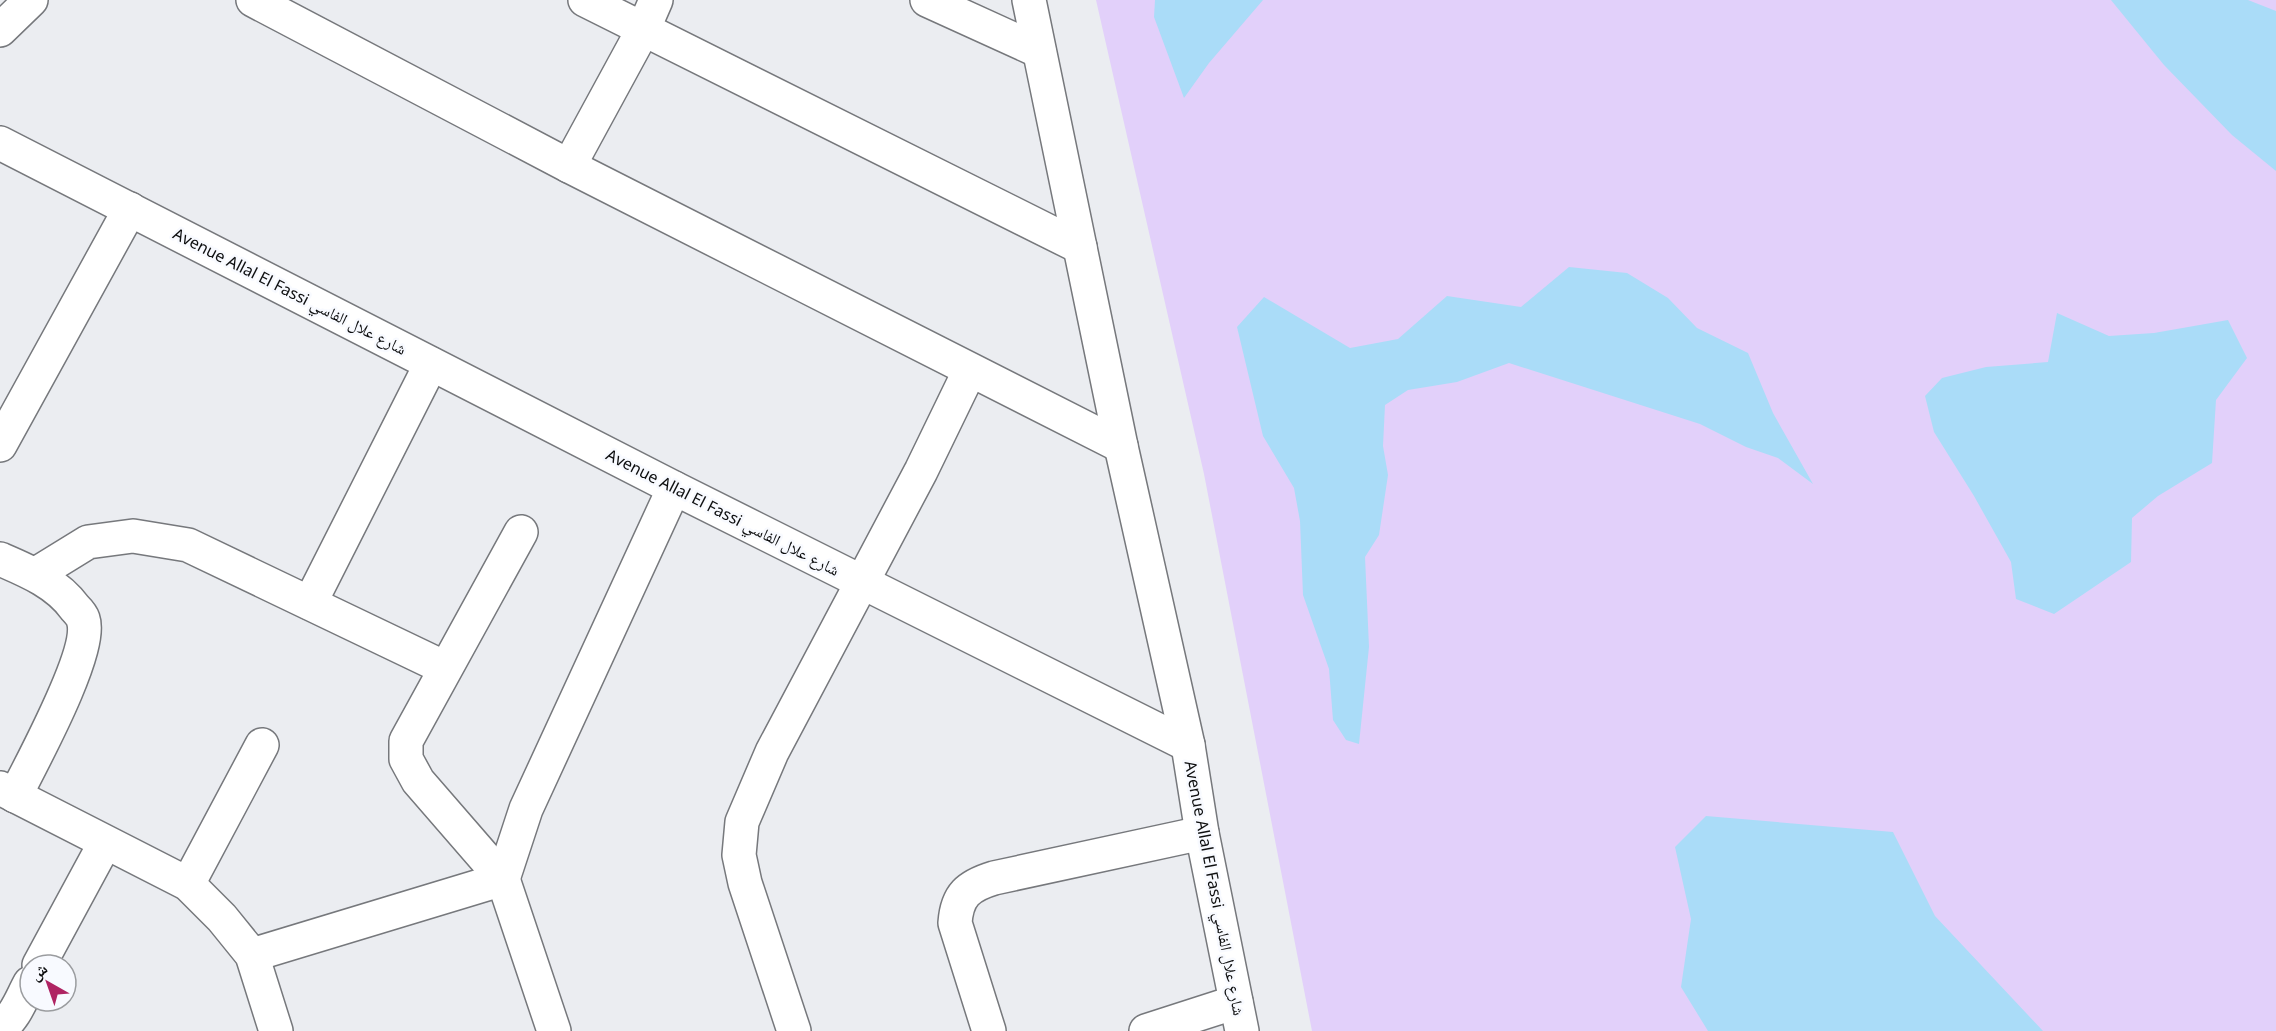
<svg xmlns="http://www.w3.org/2000/svg" width="2276" height="1031" font-family="'Noto Sans','Noto Naskh Arabic',sans-serif">
<rect width="100%" height="100%" fill="#ebedf1"/>
<path fill="#e2d0fa" d="M 1096,0 L 2276,0 L 2276,1031 L 1312,1031 L 1204,474 Z"/>
<g fill="#aadcf8">
<path d="M 1155,0 L 1263,0 L 1209,63 L 1184,98 L 1154,17 Z"/>
<path d="M 2111,0 L 2248,0 L 2276,11 L 2276,171 L 2232,135 L 2164,65 Z"/>
<path d="M 1569,267 L 1627,273 L 1668,298 L 1697,328 L 1748,353 L 1773,413 L 1813,484 L 1778,458 L 1746,447 L 1700,424 L 1509,363 L 1457,382 L 1408,390 L 1385,405 L 1383,446 L 1388,475 L 1379,535 L 1365,557 L 1369,647 L 1359,744 L 1346,740 L 1333,720 L 1329,669 L 1303,595 L 1300,521 L 1294,488 L 1263,436 L 1237,327 L 1264,297 L 1350,348 L 1398,339 L 1447,296 L 1521,307 Z"/>
<path d="M 2057,313 L 2109,336 L 2154,333 L 2228,320 L 2247,358 L 2216,400 L 2212,463 L 2158,496 L 2132,518 L 2131,562 L 2054,614 L 2016,599 L 2011,562 L 1974,496 L 1934,432 L 1925,396 L 1942,378 L 1986,367 L 2048,362 Z"/>
<path d="M 1706,816 L 1893,832 L 1935,916 L 2043,1031 L 1708,1031 L 1681,987 L 1691,919 L 1675,847 Z"/>
</g>
<g fill="none" stroke-linecap="round" stroke-linejoin="round">
<defs>
<g id="minor">
<path d="M 253,0 L 569,166 L 1121,446"/>
<path d="M 585,0 L 1080,247"/>
<path d="M 927,0 L 1039,51"/>
<path d="M 1029,0 L 1121,446 L 1188,745 L 1202,833 L 1242,1031"/>
<path d="M 0,30 L 31,0"/>
<path d="M 0,143 L 674,488 L 1188,745"/>
<path d="M 569,166 L 643,30 L 656,0"/>
<path d="M 0,445 L 130,209"/>
<path d="M 521,532 L 406,741 L 406,759 L 418,781 L 503,879 L 554,1031"/>
<path d="M 0,559 C 28,571 57,583 75,608 C 78,611 82,616 83,619 C 94,650 31,764 15,796"/>
<path d="M 36,574 L 88,542 L 133,536 L 188,545 L 445,668"/>
<path d="M 310,603 L 431,364"/>
<path d="M 0,788 L 188,884 L 222,918 L 252,955 L 276,1031"/>
<path d="M 188,884 L 262,745"/>
<path d="M 252,955 L 503,879 L 526,809 L 674,488"/>
<path d="M 39,965 L 105,843"/>
<path d="M 0,1028 C 15,1019 22,997 30,983"/>
<path d="M 794,1031 L 745,883 L 739,855 L 742,822 L 772,752 L 921,471 L 970,370"/>
<path d="M 989,1031 L 955,923 C 957,895 968,886 994,878 L 1202,833"/>
<path d="M 1146,1031 L 1236,1002"/>
</g>
</defs>
<use href="#minor" stroke="#76787c" stroke-width="36"/>
<use href="#minor" stroke="#fff" stroke-width="33"/>
</g>
<g text-anchor="middle" stroke-width="5" stroke-linejoin="round" paint-order="stroke">
<g font-size="16" fill="#0e0f10" stroke="#f8faff">
<text transform="translate(290 291) rotate(27)" y="6">Avenue Allal El Fassi شارع علال الفاسي</text>
<text transform="translate(723 512) rotate(27)" y="6">Avenue Allal El Fassi شارع علال الفاسي</text>
<text transform="translate(1215 888) rotate(79)" y="6">Avenue Allal El Fassi شارع علال الفاسي</text>
</g>
</g>
<g transform="translate(48 983) rotate(320)"><circle r="28" fill="#f8faff" stroke="#9a9c9f" stroke-width="1.5"/>
<path d="M0-4.5L10 22L0 15L-10 22Z" fill="#af2463"/>
<text y="-9" font-size="16" font-weight="bold" text-anchor="middle" fill="#0e0f10">ش</text>
</g>
</svg>
